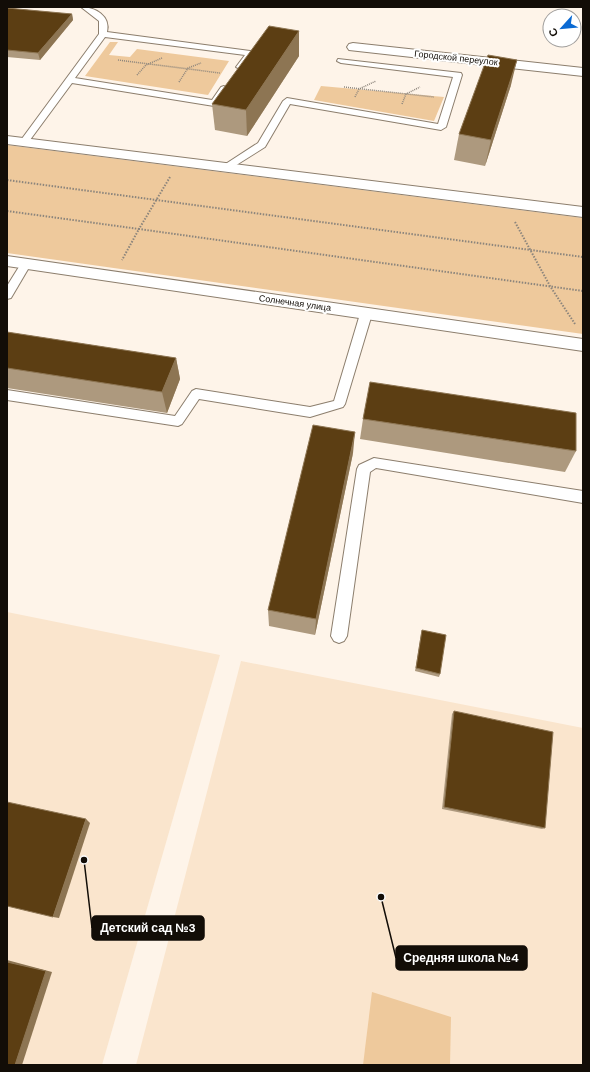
<svg xmlns="http://www.w3.org/2000/svg" width="590" height="1072" font-family="'DM Sans',sans-serif">
<rect width="100%" height="100%" fill="#fef4e9"/>
<g fill="#fae5cd">
<path d="M 7,612 L 220,655 L 102,1065 L 7,1065 Z"/>
<path d="M 241,661 L 583,728 L 583,1065 L 136,1065 Z"/>
</g>
<g fill="#eec99c">
<path d="M 110,42 L 118,42 L 109,55 L 130,57 L 137,49 L 229,61 L 208,95 L 85,76 Z"/>
<path d="M 321,86 L 444,97 L 434,121 L 314,100 Z"/>
<path d="M 7,145 L 583,218 L 583,334 L 7,253 Z"/>
<path d="M 372,992 L 451,1017 L 450,1065 L 363,1065 Z"/>
</g>
<g fill="none" stroke-linecap="round" stroke-linejoin="round">
<defs>
<g id="service">
<path d="M 81,7 C 95,7 111,16 107,32 L 250,51 L 254,53 L 243,69 L 240,69 L 236,67 L 245,55 L 105,37 L 75,78 L 212,100 L 221,87 L 224,86 L 228,89 L 217,105 L 214,106 L 72,83 L 27,144 L 21,144 L 21,140 L 99,34 L 99,21 Z"/>
<path d="M 338,59 L 461,73 L 462,75 L 446,127 L 441,130 L 290,104 L 265,147 L 230,169 L 224,169 L 224,165 L 258,143 L 283,101 L 287,98 L 438,124 L 453,77 L 341,63 L 337,61 Z"/>
<path d="M 26,261 L 31,264 L 11,298 L 7,299 L 7,286 L 22,262 Z"/>
<path d="M 366,310 L 372,314 L 345,404 L 343,407 L 310,417 L 199,399 L 182,424 L 178,426 L 7,400 L 7,390 L 175,416 L 192,391 L 196,389 L 310,407 L 334,401 L 360,314 Z"/>
<path d="M 374,458 L 583,491 L 583,503 L 376,468 L 370,472 L 347,636 L 344,641 L 339,643 L 334,641 L 331,636 L 357,469 L 359,465 Z"/>
</g>
<g id="minor">
<path d="M 353,43 L 583,68 L 583,76 L 349,50 L 347,47 L 349,44 Z"/>
<path d="M 7,136 L 583,207 L 583,217 L 7,144 Z"/>
</g>
<path id="tertiary" d="M 7,256 L 583,339 L 583,351 L 7,266 Z"/>
</defs>
<use href="#service" stroke="#8c7e6d" stroke-width="2"/>
<use href="#minor" stroke="#8c7e6d" stroke-width="2"/>
<use href="#tertiary" stroke="#8c7e6d" stroke-width="2"/>
<g stroke="#8c857c" stroke-width="1.5" stroke-dasharray="1 1" stroke-linecap="butt">
<path d="M 118,60 L 220,73"/>
<path d="M 137,75 L 146,65 L 162,58"/>
<path d="M 179,82 L 188,68 L 201,63"/>
<path d="M 344,87 L 434,97"/>
<path d="M 355,97 L 359,89 L 376,81"/>
<path d="M 402,104 L 406,94 L 420,87"/>
</g>
<g stroke="#8c857c" stroke-width="2" stroke-dasharray="1.5 1.5" stroke-linecap="butt">
<path d="M 170,177 L 139,229 L 583,291"/>
<path d="M 7,180 L 583,257"/>
<path d="M 7,211 L 139,229 L 122,260"/>
<path d="M 515,222 L 550,286 L 575,324"/>
</g>
<use href="#service" fill="#fff" fill-rule="evenodd"/>
<use href="#minor" fill="#fff" fill-rule="evenodd"/>
<use href="#tertiary" fill="#fff" fill-rule="evenodd"/>
</g>
<g fill="#ad997e">
<path d="M 7,8 L 72,14 L 73,20 L 40,60 L 7,57 Z"/>
<path d="M 299,31 L 299,56 L 247,136 L 215,130 L 212,104 Z"/>
<path d="M 511,85 L 485,166 L 454,160 L 459,134 Z"/>
<path d="M 7,332 L 176,358 L 180,379 L 167,413 L 7,388 Z"/>
<path d="M 363,419 L 576,451 L 565,472 L 360,439 Z"/>
<path d="M 353,453 L 315,635 L 269,626 L 268,610 Z"/>
<path d="M 422,630 L 440,674 L 439,677 L 415,671 L 421,634 Z"/>
<path d="M 454,711 L 545,828 L 542,829 L 442,809 L 452,714 Z"/>
</g>
<g fill="#8d7553">
<path d="M 72,14 L 73,20 L 40,60 L 38,53 Z"/>
<path d="M 299,31 L 299,56 L 247,136 L 246,110 Z"/>
<path d="M 517,60 L 511,85 L 485,166 L 491,140 Z"/>
<path d="M 176,358 L 180,379 L 167,413 L 162,392 Z"/>
<path d="M 355,432 L 353,453 L 315,635 L 316,619 Z"/>
<path d="M 86,819 L 90,823 L 59,918 L 53,917 Z"/>
<path d="M 7,960 L 52,972 L 22,1065 L 15,1065 Z"/>
</g>
<g fill="#5c3e13" stroke="#8d7553">
<path d="M 7,8 L 72,14 L 38,53 L 7,50 Z"/>
<path d="M 269,26 L 299,31 L 246,110 L 212,104 Z"/>
<path d="M 488,55 L 517,60 L 491,140 L 459,134 Z"/>
<path d="M 7,332 L 176,358 L 162,392 L 7,368 Z"/>
<path d="M 370,382 L 576,413 L 576,451 L 363,419 Z"/>
<path d="M 313,425 L 355,432 L 316,619 L 268,610 Z"/>
<path d="M 422,630 L 446,635 L 440,674 L 416,668 Z"/>
<path d="M 454,711 L 553,732 L 545,828 L 444,807 Z"/>
<path d="M 7,802 L 86,819 L 53,917 L 7,906 Z"/>
<path d="M 7,962 L 46,971 L 15,1065 L 7,1065 Z"/>
</g>
<g text-anchor="middle" stroke-width="4" stroke-linejoin="round" paint-order="stroke">
<g font-size="9" fill="#120d07" stroke="#fff">
<text transform="translate(456 58) rotate(6)" y="3">Городской переулок</text>
<text transform="translate(295 303) rotate(8)" y="3">Солнечная улица</text>
</g>
</g>
<path fill="none" stroke="#120d07" stroke-width="1.5" d="M84 860L92 928M381 897L396 958"/>
<g fill="#120d07" stroke="#fff" stroke-width="1.5">
<circle cx="84" cy="860" r="4"/>
<circle cx="381" cy="897" r="4"/>
</g>
<g fill="#120d07" stroke="#120d07" stroke-width="1.5">
<rect x="92" y="916" width="112" height="24" rx="4"/>
<rect x="396" y="946" width="131" height="24" rx="4"/>
</g>
<g font-size="12" text-anchor="middle" font-weight="bold" fill="#fff">
<text x="148" y="932">Детский сад №3</text>
<text x="461" y="962">Средняя школа №4</text>
</g>
<rect width="590" height="1072" fill="none" stroke="#120d07" stroke-width="16"/>
<g transform="translate(562 28) rotate(243)"><circle r="19" fill="#ffffff" stroke="#a09e9c"/>
<path d="M0-3L7 15L0 10L-7 15Z" fill="#0a6ad3"/>
<text y="-6" font-size="11" font-weight="bold" text-anchor="middle" fill="#120d07">С</text>
</g>
</svg>
